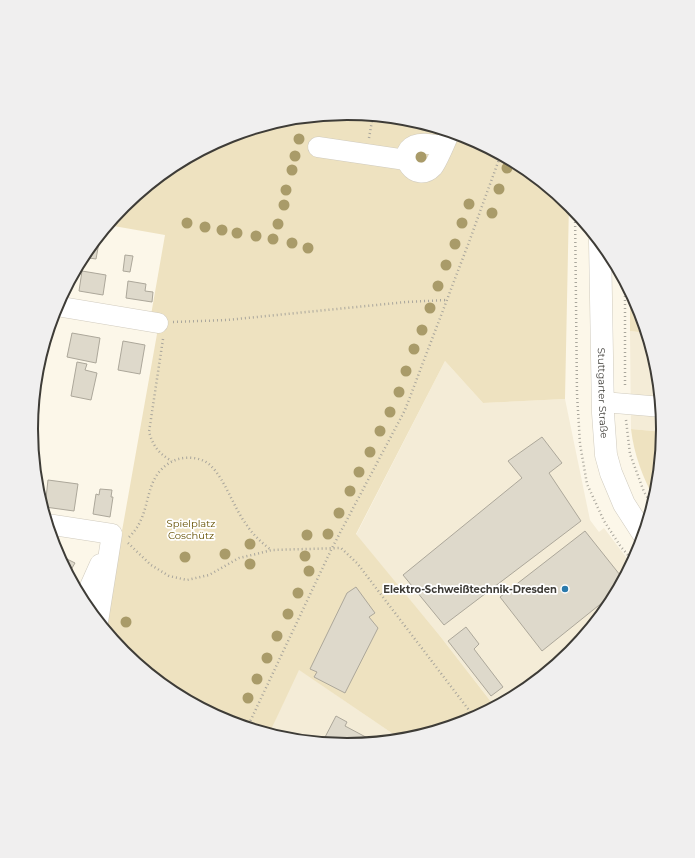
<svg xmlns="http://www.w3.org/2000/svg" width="695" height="858" font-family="Montserrat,sans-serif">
<rect width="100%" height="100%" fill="#fcf7e9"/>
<g fill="#f4ecd7">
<path d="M 630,331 L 647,333 L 658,367 L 664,432 L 631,429 Z"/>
<path d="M 445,361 L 483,403 L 565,399 L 590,520 L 599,532 L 604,528 L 632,565 L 611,605 L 571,653 L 523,692 L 495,707 L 440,636 L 356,535 Z"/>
<path d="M 298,669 L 402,740 L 347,745 L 286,739 L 269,734 Z"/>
</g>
<g fill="#eee2c0">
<path d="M 348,113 L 409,119 L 469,137 L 524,166 L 569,203 L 565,399 L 483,403 L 445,361 L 356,534 L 440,636 L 495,707 L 477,717 L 447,726 L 440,730 L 409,739 L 402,740 L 299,670 L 269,734 L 226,721 L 171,692 L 124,653 L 98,622 L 112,534 L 122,531 L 157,334 L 151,315 L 165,235 L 108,225 L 124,205 L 172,166 L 227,137 L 286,119 Z"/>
<path d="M 630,289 L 640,308 L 647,333 L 630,331 Z"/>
<path d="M 631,429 L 664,432 L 658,491 L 655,500 C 643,478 634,455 631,429 Z"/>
</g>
<g fill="#ded9cb" stroke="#aca79a">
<path d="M 375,115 L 395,117 L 394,123 L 374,120 Z"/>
<path d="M 98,237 L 100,237 L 96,259 L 82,257 Z"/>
<path d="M 125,255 L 133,256 L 130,272 L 123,271 Z"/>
<path d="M 82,271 L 106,275 L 103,295 L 79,291 Z"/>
<path d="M 128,281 L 146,284 L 145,291 L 153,292 L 152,302 L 126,298 Z"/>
<path d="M 72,333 L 100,338 L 96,363 L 67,357 Z"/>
<path d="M 123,341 L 145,345 L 140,374 L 118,370 Z"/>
<path d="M 77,362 L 87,364 L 85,370 L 97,373 L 91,400 L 71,396 Z"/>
<path d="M 542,437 L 562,463 L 549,473 L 581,521 L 444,625 L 403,575 L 522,478 L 508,461 Z"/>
<path d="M 48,480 L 78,484 L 74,511 L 45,507 Z"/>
<path d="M 100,489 L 112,490 L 111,497 L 113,497 L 110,517 L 93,514 L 96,494 L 99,495 Z"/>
<path d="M 585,531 L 624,580 L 609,607 L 603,602 L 542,651 L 500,597 Z"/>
<path d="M 57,554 L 75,563 L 68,575 Z"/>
<path d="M 356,587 L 375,613 L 369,617 L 378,628 L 345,693 L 314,677 L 317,672 L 310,669 L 347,593 Z"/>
<path d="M 466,627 L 479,644 L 474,649 L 503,687 L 491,696 L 448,641 Z"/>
<path d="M 336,716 L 347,722 L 345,726 L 377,743 L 347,745 L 322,743 Z"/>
</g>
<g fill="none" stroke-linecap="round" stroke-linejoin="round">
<defs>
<g id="minor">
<path d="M 443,146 C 434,145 423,142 415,145 C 394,154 416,185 433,167 C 437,162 447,139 450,131"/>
<path d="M 318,147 L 406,160"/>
<path d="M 56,306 L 158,323"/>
<path d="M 603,402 L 662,407"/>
<path d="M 47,524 L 112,534 L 98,622"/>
<path d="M 83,602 L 100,564"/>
</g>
<g id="major">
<path id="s1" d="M 600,241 L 603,413 L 606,455 L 611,473 L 624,504 L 644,535"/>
</g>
</defs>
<use href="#minor" stroke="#d0cbbe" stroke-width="21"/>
<use href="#major" stroke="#d0cbbe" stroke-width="23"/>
<g stroke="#a9a69c" stroke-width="2.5" stroke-dasharray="1 3" stroke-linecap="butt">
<path d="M 369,138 L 373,115"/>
<path d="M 575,210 L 577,394 L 580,444 L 587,484 L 604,521 L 621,547 L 634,562"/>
<path d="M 625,280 L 625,387"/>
<path d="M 173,322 L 227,320 L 406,302 L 447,300"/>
<path d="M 163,339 L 149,432 C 153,446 159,454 172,461"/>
<path d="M 626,420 L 630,454 L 644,492 L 653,506"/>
<path d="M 129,537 C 150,517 144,491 159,472 C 166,464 174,459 184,458 C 194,457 205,459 212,467 C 225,480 234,508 246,524 C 253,535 261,542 271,550"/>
<path d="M 128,543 L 151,565 L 169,576 L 187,580 L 209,575 L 239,558 L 256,554 L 272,550 L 341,548 L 357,563 L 475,718"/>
<path d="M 247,728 L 332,548 L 405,410 L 469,242 L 501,154"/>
</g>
<use href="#minor" stroke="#fff" stroke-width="20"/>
<use href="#major" stroke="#fff" stroke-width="22"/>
</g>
<g fill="#a99b69">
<circle cx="299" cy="139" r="5.5"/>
<circle cx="295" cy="156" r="5.5"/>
<circle cx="421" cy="157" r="5.5"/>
<circle cx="507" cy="168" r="5.5"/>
<circle cx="292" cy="170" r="5.5"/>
<circle cx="499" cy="189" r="5.5"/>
<circle cx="286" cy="190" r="5.5"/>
<circle cx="469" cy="204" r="5.5"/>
<circle cx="284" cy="205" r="5.5"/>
<circle cx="492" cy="213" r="5.5"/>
<circle cx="187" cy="223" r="5.5"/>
<circle cx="462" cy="223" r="5.5"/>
<circle cx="278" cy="224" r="5.5"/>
<circle cx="205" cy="227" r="5.5"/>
<circle cx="222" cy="230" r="5.5"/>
<circle cx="237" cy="233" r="5.5"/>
<circle cx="256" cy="236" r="5.5"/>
<circle cx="273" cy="239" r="5.5"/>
<circle cx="292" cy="243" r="5.5"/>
<circle cx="455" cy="244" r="5.5"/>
<circle cx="308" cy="248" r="5.5"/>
<circle cx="446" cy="265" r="5.5"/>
<circle cx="438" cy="286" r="5.5"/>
<circle cx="430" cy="308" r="5.5"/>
<circle cx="422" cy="330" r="5.5"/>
<circle cx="414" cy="349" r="5.5"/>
<circle cx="406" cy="371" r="5.5"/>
<circle cx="399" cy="392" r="5.5"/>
<circle cx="390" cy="412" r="5.5"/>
<circle cx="380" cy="431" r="5.5"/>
<circle cx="370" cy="452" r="5.5"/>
<circle cx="359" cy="472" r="5.5"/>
<circle cx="350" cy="491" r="5.5"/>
<circle cx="339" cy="513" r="5.5"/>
<circle cx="328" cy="534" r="5.5"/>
<circle cx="307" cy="535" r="5.5"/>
<circle cx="250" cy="544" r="5.5"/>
<circle cx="225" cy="554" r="5.5"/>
<circle cx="305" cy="556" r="5.5"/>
<circle cx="185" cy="557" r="5.5"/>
<circle cx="250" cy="564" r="5.5"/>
<circle cx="309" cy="571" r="5.5"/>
<circle cx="298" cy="593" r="5.5"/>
<circle cx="288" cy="614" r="5.5"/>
<circle cx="126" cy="622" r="5.5"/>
<circle cx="277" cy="636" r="5.5"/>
<circle cx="267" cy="658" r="5.5"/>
<circle cx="257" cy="679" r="5.5"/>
<circle cx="248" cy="698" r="5.5"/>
</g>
<circle fill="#2b7aac" stroke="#fff" stroke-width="1.5" cx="565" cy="589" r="4"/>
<g text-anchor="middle" stroke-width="3.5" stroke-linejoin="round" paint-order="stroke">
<g font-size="10" fill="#3e3c37" stroke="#fff">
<text dy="4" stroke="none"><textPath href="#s1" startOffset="152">Stuttgarter Straße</textPath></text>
</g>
<g font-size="10" fill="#655001" stroke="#fff">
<text x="191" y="527">Spielplatz<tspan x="191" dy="12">Coschütz</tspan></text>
</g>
<g font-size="10" font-weight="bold" fill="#3e3c37" stroke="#fff" text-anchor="end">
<text x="557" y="593">Elektro-Schweißtechnik-Dresden</text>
</g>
</g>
<path d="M0 0H695V858H0ZM38 429a309 309 0 1 1 618 0a309 309 0 1 1-618 0Z" fill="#f0efef" fill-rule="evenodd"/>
<path fill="none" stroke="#3e3c37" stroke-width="2" d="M38 429a309 309 0 1 1 618 0a309 309 0 1 1-618 0Z"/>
</svg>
